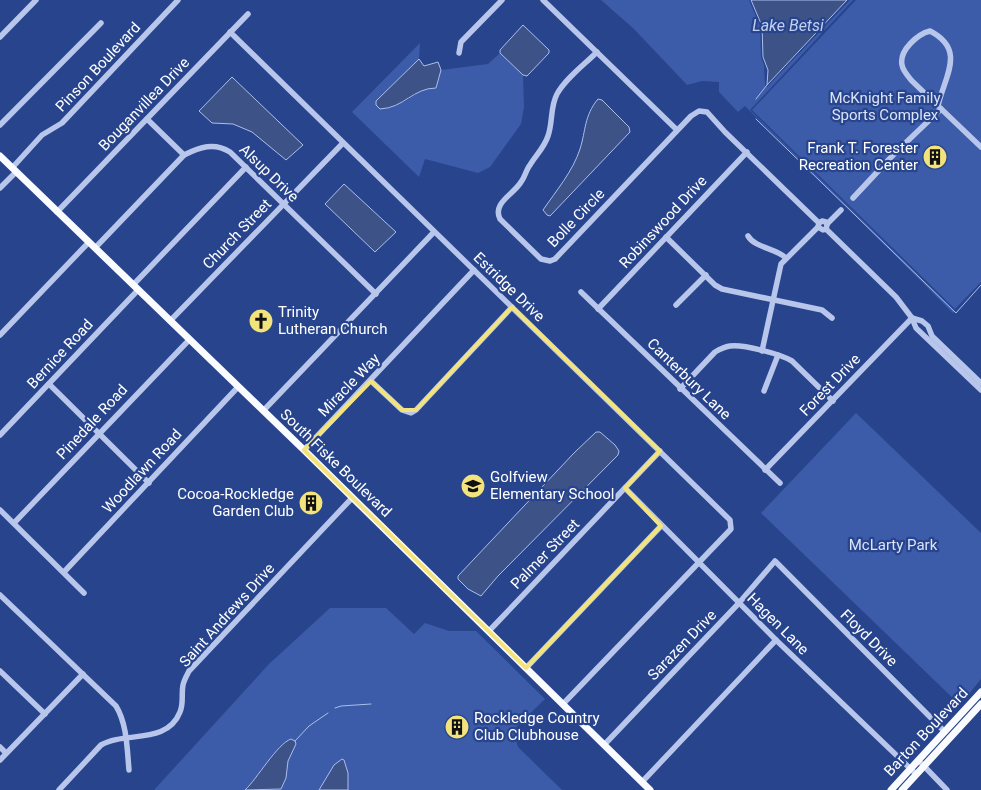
<svg xmlns="http://www.w3.org/2000/svg" width="981" height="790" font-family="Roboto,sans-serif">
<rect width="100%" height="100%" fill="#27448d"/>
<g fill="#3c5ca9">
<path d="M 601,0 L 749,0 L 760,26 L 761,57 L 764,65 L 765,85 L 767,87 L 850,0 L 853,0 L 750,110 L 955,311 L 953,313 L 745,106 L 738,112 L 719,92 L 719,82 L 702,81 L 687,85 L 634,29 Z"/>
<path d="M 856,0 L 981,0 L 981,282 L 955,309 L 752,110 Z"/>
<path d="M 420,43 L 419,59 L 416,63 L 404,102 L 423,89 L 436,88 L 441,70 L 488,64 L 500,53 L 523,75 L 524,107 L 521,124 L 490,167 L 478,173 L 425,159 L 419,177 L 352,112 Z"/>
<path d="M 856,413 L 981,533 L 981,679 L 960,705 L 761,513 Z"/>
<path d="M 330,608 L 386,608 L 414,634 L 425,623 L 449,631 L 476,631 L 545,699 L 513,730 L 518,747 L 562,790 L 154,790 L 269,664 Z"/>
</g>
<g fill="#3d5287" stroke="#abbfeb">
<path d="M 751,0 L 847,0 L 767,85 L 768,70 L 763,57 L 762,26 Z"/>
<path d="M 523,25 L 549,50 L 549,53 L 527,76 L 523,75 L 500,53 L 500,50 Z"/>
<path d="M 419,59 L 424,66 L 438,62 L 441,70 L 436,88 C 413,88 404,108 380,109 L 376,105 L 376,101 Z"/>
<path d="M 232,77 L 303,145 L 286,160 L 252,132 L 233,124 L 212,123 L 199,111 Z"/>
<path d="M 598,99 L 602,100 L 629,127 L 630,132 L 550,216 L 547,215 L 543,210 C 556,191 573,171 580,149 C 586,130 584,116 598,99 Z"/>
<path d="M 344,184 L 396,232 L 375,252 L 325,204 Z"/>
<path d="M 596,432 L 600,432 L 615,445 L 619,451 L 618,455 L 498,576 L 481,596 L 468,589 L 458,579 L 458,576 L 574,453 Z"/>
<path d="M 291,739 L 295,741 L 296,744 L 288,761 L 286,778 L 281,789 L 245,790 C 257,779 277,744 291,739 Z"/>
<path d="M 342,759 L 344,760 L 348,773 L 348,790 L 319,790 L 334,765 Z"/>
</g>
<g fill="none" stroke-linecap="round" stroke-linejoin="round">
<g stroke="#abbfeb" stroke-width="1">
<path d="M 756,99 L 767,85"/>
<path d="M 756,119 L 956,313 L 981,285"/>
<path d="M 335,708 L 341,706 L 371,704"/>
<path d="M 295,741 L 309,726 L 328,713"/>
</g>
<g stroke="#b7c6ea" stroke-width="5.5">
<path d="M 543,0 L 677,130"/>
<path d="M 230,32 L 730,520 L 731,529 L 563,704"/>
<path d="M 0,37 L 36,0"/>
<path d="M 597,52 C 584,65 566,78 557,94 C 550,107 553,122 548,136 C 544,148 536,155 530,165 C 526,170 525,177 521,182 C 514,194 492,203 500,219 L 541,259 L 550,261 L 555,259 L 691,116 L 699,111 L 707,112 L 725,132 L 819,223"/>
<path d="M 459,53 L 461,42 L 502,0"/>
<path d="M 938,106 C 944,77 967,50 930,31 C 918,34 899,50 902,65 C 903,71 908,76 912,81 L 981,147"/>
<path d="M 147,119 L 184,155"/>
<path d="M 0,125 L 101,23"/>
<path d="M 12,168 L 42,135 L 62,123 L 178,0"/>
<path d="M 0,188 L 16,172"/>
<path d="M 853,198 L 895,153 L 941,109"/>
<path d="M 57,212 L 248,14"/>
<path d="M 827,224 L 841,210"/>
<path d="M 826,229 L 823,230 L 818,227 L 819,223 L 822,221 L 826,222 L 827,225 L 826,229 L 896,297 L 912,318 L 916,328 L 981,390"/>
<path d="M 748,236 C 755,248 775,248 786,258"/>
<path d="M 666,237 L 715,285 L 722,289 L 822,310 L 832,318"/>
<path d="M 95,248 L 184,155 C 200,147 214,142 230,152 L 376,294"/>
<path d="M 133,285 L 246,167"/>
<path d="M 581,292 L 780,483"/>
<path d="M 676,305 L 706,275"/>
<path d="M 598,309 L 747,152"/>
<path d="M 912,318 L 922,321 L 928,326 L 932,336 L 981,383"/>
<path d="M 170,321 L 343,143"/>
<path d="M 0,335 L 89,242"/>
<path d="M 762,351 L 781,264 L 818,227"/>
<path d="M 371,381 L 402,410 L 411,413 L 416,410 L 512,307"/>
<path d="M 49,384 L 149,483"/>
<path d="M 680,389 L 715,352 C 720,349 724,347 730,346 C 743,344 780,354 792,361 L 833,401"/>
<path d="M 764,391 L 778,355"/>
<path d="M 263,411 L 434,232"/>
<path d="M 0,435 L 138,290"/>
<path d="M 304,450 L 474,270"/>
<path d="M 765,470 L 912,318"/>
<path d="M 625,488 L 776,640 L 916,774"/>
<path d="M 0,510 L 84,593"/>
<path d="M 14,523 L 189,340"/>
<path d="M 64,572 L 238,387"/>
<path d="M 0,595 L 116,706 C 127,724 127,748 129,770"/>
<path d="M 489,631 L 660,451"/>
<path d="M 526,668 L 661,526"/>
<path d="M 0,671 L 45,714"/>
<path d="M 604,745 L 739,603 L 775,561 L 945,732"/>
<path d="M 0,747 L 6,753"/>
<path d="M 0,760 L 83,674"/>
<path d="M 922,764 L 947,790"/>
<path d="M 642,782 L 776,640"/>
<path d="M 59,790 L 101,745 C 125,731 167,745 180,712 C 184,703 181,694 183,685 C 184,680 187,675 189,671 L 352,498"/>
</g>
<g stroke="#fafbff" stroke-width="7">
<path d="M 0,156 L 304,450 L 650,790"/>
<path d="M 891,790 L 981,692"/>
<path d="M 902,790 L 981,704"/>
</g>
</g>
<path fill="none" stroke="#f3e37c" stroke-width="4" stroke-linejoin="round" d="M 512,307 L 660,451 L 625,488 L 661,526 L 526,668 L 304,450 L 371,381 L 402,410 L 416,410 Z"/>
<defs>
<symbol id="building-disc" viewBox="-11 -11 22 22"><circle r="9.5" fill="#f3e37c" stroke="#27448d"/><path d="M-4-6H4V6H1V3H-1V6H-4ZM-2.5-4.3h1.7v1.8h-1.7ZM.8-4.3h1.7v1.8H.8ZM-2.5-1h1.7V.8h-1.7ZM.8-1h1.7V.8H.8Z" fill="#111"/></symbol>
<symbol id="church-disc" viewBox="-11 -11 22 22"><circle r="9.5" fill="#f3e37c" stroke="#27448d"/><path d="M-1.2-6h2.4v3.5h3.3v2.4h-3.3V6h-2.4V-.1h-3.3v-2.4h3.3Z" fill="#111"/></symbol>
<symbol id="school-disc" viewBox="-11 -11 22 22"><circle r="9.5" fill="#f3e37c" stroke="#27448d"/><path d="M0-5L7-2L0 1L-7-2ZM-4 1L0 2.5L4 1V4Q0 6-4 4Z" fill="#111"/></symbol>
</defs>
<g fill-rule="evenodd">
<use href="#building-disc" x="921" y="143" width="28" height="28"/>
<use href="#church-disc" x="247" y="307" width="28" height="28"/>
<use href="#school-disc" x="459" y="472" width="28" height="28"/>
<use href="#building-disc" x="297" y="489" width="28" height="28"/>
<use href="#building-disc" x="443" y="713" width="28" height="28"/>
</g>
<g text-anchor="middle" stroke-width="4.5" stroke-linejoin="round" paint-order="stroke">
<g font-size="15" fill="#fff" stroke="#27448d">
<text transform="translate(98 67) rotate(-47)" y="5">Pinson Boulevard</text>
<text transform="translate(144 104) rotate(-46)" y="5">Bouganvillea Drive</text>
<text transform="translate(269 173) rotate(44)" y="5">Alsup Drive</text>
<text transform="translate(576 218) rotate(-46)" y="5">Bolle Circle</text>
<text transform="translate(663 222) rotate(-47)" y="5">Robinswood Drive</text>
<text transform="translate(237 234) rotate(-46)" y="5">Church Street</text>
<text transform="translate(509 287) rotate(44)" y="5">Estridge Drive</text>
<text transform="translate(60 354) rotate(-47)" y="5">Bernice Road</text>
<text transform="translate(689 379) rotate(44)" y="5">Canterbury Lane</text>
<text transform="translate(349 385) rotate(-46)" y="5">Miracle Way</text>
<text transform="translate(830 385) rotate(-46)" y="5">Forest Drive</text>
<text transform="translate(92 422) rotate(-47)" y="5">Pinedale Road</text>
<text transform="translate(336 463) rotate(44)" y="5">South Fiske Boulevard</text>
<text transform="translate(142 471) rotate(-47)" y="5">Woodlawn Road</text>
<text transform="translate(545 554) rotate(-46)" y="5">Palmer Street</text>
<text transform="translate(227 615) rotate(-48)" y="5">Saint Andrews Drive</text>
<text transform="translate(778 624) rotate(45)" y="5">Hagen Lane</text>
<text transform="translate(869 638) rotate(45)" y="5">Floyd Drive</text>
<text transform="translate(682 645) rotate(-46)" y="5">Sarazen Drive</text>
<text transform="translate(926 732) rotate(-47)" y="5">Barton Boulevard</text>
</g>
<g font-size="15" fill="#dbe4f8" stroke="#27448d">
<text x="885" y="103">McKnight Family<tspan x="885" dy="17">Sports Complex</tspan></text>
<text x="893" y="550">McLarty Park</text>
</g>
<g font-size="15" fill="#fff" stroke="#27448d" text-anchor="start">
<text x="918" y="153" text-anchor="end">Frank T. Forester<tspan x="918" dy="17">Recreation Center</tspan></text>
<text x="278" y="317">Trinity<tspan x="278" dy="17">Lutheran Church</tspan></text>
<text x="490" y="482">Golfview<tspan x="490" dy="17">Elementary School</tspan></text>
<text x="294" y="499" text-anchor="end">Cocoa-Rockledge<tspan x="294" dy="17">Garden Club</tspan></text>
<text x="474" y="723">Rockledge Country<tspan x="474" dy="17">Club Clubhouse</tspan></text>
</g>
<g font-size="16" font-style="italic" fill="#c2d1f1" stroke="#27448d">
<text x="788" y="31">Lake Betsi</text>
</g>
</g>
</svg>
